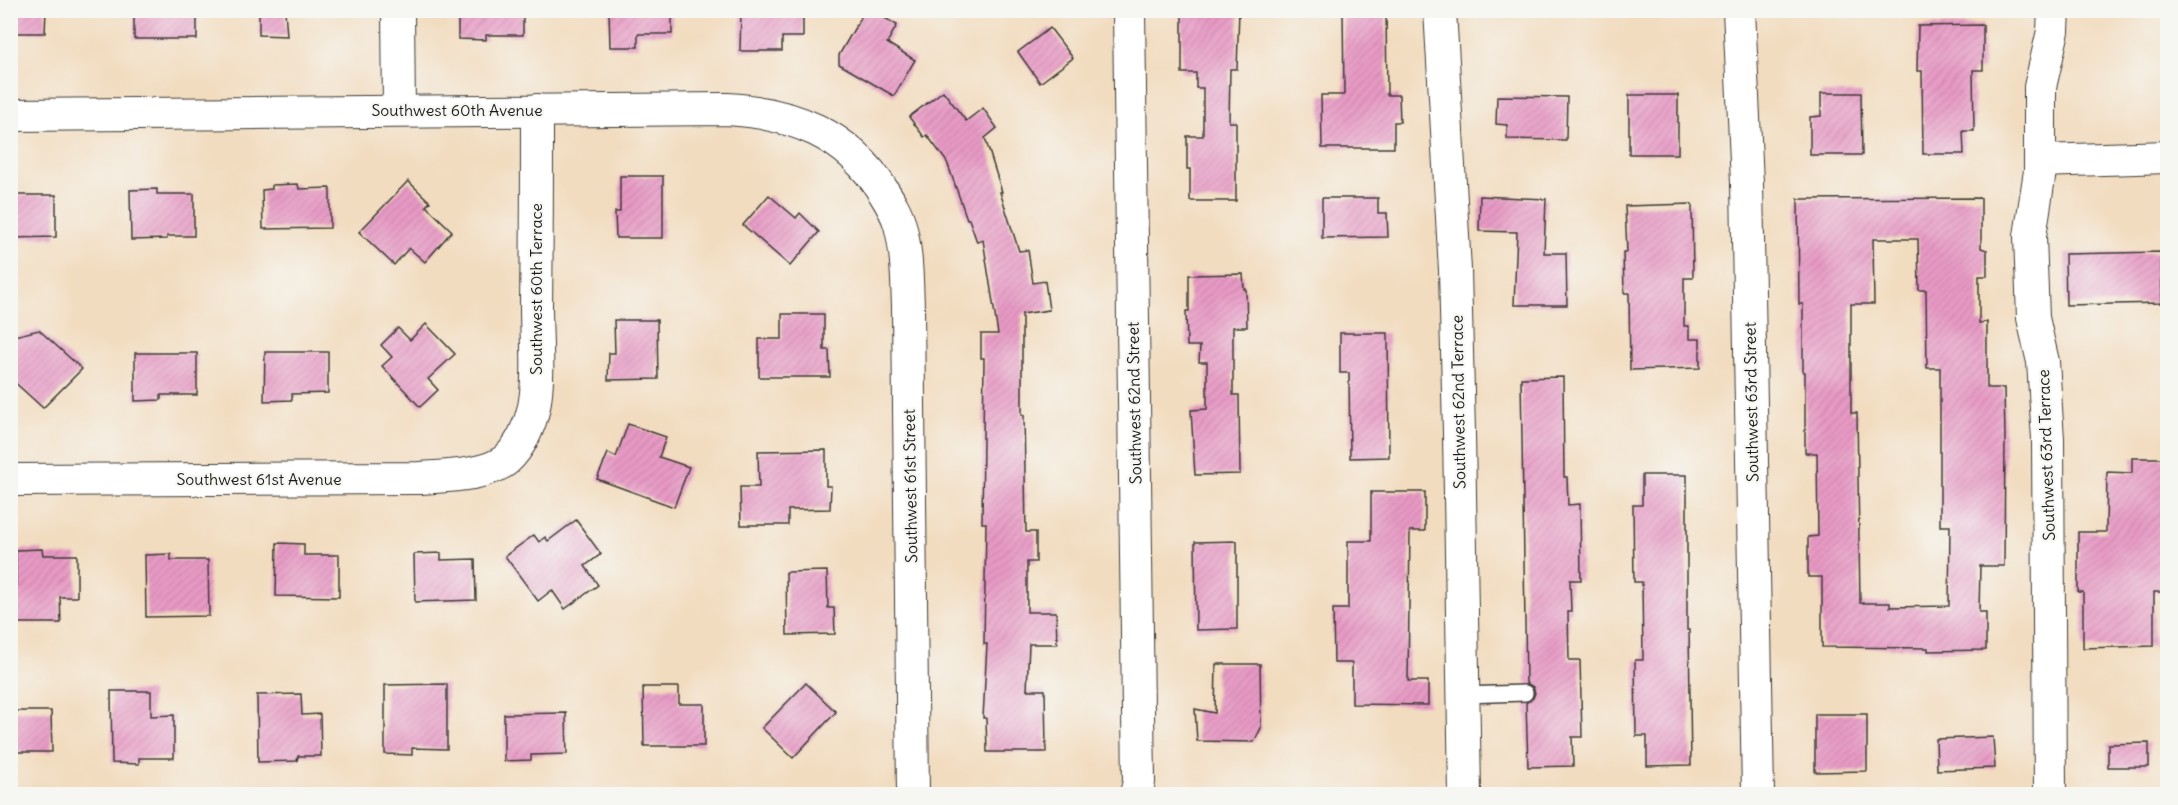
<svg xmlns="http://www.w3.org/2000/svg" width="2178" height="805" font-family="Delius,sans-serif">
<defs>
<pattern id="building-hatch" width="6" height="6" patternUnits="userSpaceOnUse" patternTransform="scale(1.5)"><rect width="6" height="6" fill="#e89ac5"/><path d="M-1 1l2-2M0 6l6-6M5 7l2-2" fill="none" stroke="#c684a9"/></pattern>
</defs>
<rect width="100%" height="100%" fill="#f6f6f2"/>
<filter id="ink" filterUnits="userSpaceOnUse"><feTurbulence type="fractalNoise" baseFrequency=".0167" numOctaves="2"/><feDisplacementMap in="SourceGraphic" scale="12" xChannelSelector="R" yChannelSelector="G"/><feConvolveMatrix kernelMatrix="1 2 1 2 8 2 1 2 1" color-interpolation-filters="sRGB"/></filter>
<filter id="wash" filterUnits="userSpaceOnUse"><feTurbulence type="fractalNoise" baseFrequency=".008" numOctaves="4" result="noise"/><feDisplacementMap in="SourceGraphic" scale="24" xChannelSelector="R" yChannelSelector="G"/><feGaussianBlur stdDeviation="1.35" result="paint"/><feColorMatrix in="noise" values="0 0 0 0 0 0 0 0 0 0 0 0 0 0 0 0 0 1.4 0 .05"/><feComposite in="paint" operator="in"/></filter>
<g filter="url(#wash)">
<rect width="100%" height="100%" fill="#f2dcbf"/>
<g id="blocks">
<g fill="url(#building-hatch)" fill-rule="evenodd">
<path d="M 10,10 L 46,10 L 45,33 L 10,33 Z"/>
<rect x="134" y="10" width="63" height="29"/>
<path d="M 259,10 L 285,10 L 287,36 L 259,35 Z"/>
<path d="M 458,10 L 523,10 L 523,35 L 486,35 L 486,40 L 458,39 Z"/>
<path d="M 609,10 L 672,10 L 672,34 L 638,34 L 638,47 L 610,47 Z"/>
<path d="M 741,10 L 803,10 L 803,37 L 782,37 L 782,51 L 740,51 Z"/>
<path d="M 865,10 L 871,10 L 897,25 L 887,43 L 915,60 L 894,96 L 839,64 L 839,55 Z"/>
<path d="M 1182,10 L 1239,10 L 1237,69 L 1230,69 L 1229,122 L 1236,122 L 1236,201 L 1190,201 L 1190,169 L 1187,169 L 1187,136 L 1203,136 L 1203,88 L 1196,88 L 1196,73 L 1182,73 Z"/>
<path d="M 1343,10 L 1386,10 L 1387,95 L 1399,95 L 1400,122 L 1394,122 L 1394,148 L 1322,148 L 1321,95 L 1344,95 Z"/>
<path d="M 1983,25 L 1983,70 L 1973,70 L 1974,131 L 1963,131 L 1964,154 L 1923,154 L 1922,71 L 1917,71 L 1918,26 Z"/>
<path d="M 1050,28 L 1073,58 L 1040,83 L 1018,52 Z"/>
<path d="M 943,91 L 966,121 L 983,108 L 997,128 L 985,138 L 1002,192 L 1000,192 L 1019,251 L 1028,250 L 1033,283 L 1045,281 L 1049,310 L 1022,314 L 1022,415 L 1024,415 L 1026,532 L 1036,532 L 1036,562 L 1027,562 L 1027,612 L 1056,612 L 1057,644 L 1029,644 L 1027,690 L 1045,690 L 1046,752 L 987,752 L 986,718 L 983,718 L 987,644 L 984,644 L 986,523 L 982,523 L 984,358 L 981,358 L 981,334 L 998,334 L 983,240 L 977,242 L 969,219 L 967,219 L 947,162 L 927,135 L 924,137 L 909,117 Z"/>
<path d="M 1821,93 L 1861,93 L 1862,155 L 1810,155 L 1810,117 L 1821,116 Z"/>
<rect x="1629" y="95" width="49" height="59"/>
<path d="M 1497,96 L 1567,97 L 1566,140 L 1507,139 L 1507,125 L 1496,124 Z"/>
<path d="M 620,176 L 663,176 L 663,238 L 616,238 L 615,212 L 620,212 Z"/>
<path d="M 408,181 L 430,202 L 426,206 L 452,231 L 425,262 L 409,248 L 394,265 L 359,232 Z"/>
<path d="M 298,184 L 299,189 L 330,188 L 330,228 L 263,229 L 262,190 L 272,189 L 272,185 Z"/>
<path d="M 157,189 L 157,194 L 194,194 L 194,236 L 167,236 L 167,239 L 131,240 L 130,190 Z"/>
<path d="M 10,195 L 56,195 L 56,237 L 10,238 Z"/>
<path d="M 769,195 L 796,218 L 800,213 L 819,232 L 790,266 L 743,225 Z"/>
<path d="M 1480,196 L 1546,199 L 1544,253 L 1566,253 L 1567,305 L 1514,305 L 1517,232 L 1479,231 Z"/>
<path d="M 1322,198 L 1378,198 L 1378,213 L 1387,213 L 1388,237 L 1322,238 Z"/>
<path d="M 1981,198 L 1981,248 L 1987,250 L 1987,276 L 1979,276 L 1979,323 L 1987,322 L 1987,388 L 2004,388 L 2005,437 L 2004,566 L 1980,566 L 1979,612 L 1986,612 L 1986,650 L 1928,651 L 1928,648 L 1822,647 L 1822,577 L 1808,577 L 1808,537 L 1818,536 L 1817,453 L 1805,453 L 1805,372 L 1803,372 L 1803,304 L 1799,304 L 1798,199 ZM 1873,239 L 1918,239 L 1919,290 L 1926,290 L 1927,368 L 1940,368 L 1940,526 L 1950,526 L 1949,606 L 1890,607 L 1890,603 L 1860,603 L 1857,413 L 1851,413 L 1851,304 L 1874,304 Z"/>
<path d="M 1692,204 L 1693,278 L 1684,278 L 1684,326 L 1689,326 L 1689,339 L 1700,339 L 1700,368 L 1630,370 L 1629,293 L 1624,293 L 1623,252 L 1627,252 L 1625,206 Z"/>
<path d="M 2161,252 L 2162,303 L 2066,305 L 2065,254 Z"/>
<path d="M 1243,274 L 1244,289 L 1246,289 L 1247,327 L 1233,327 L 1233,395 L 1239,395 L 1240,474 L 1195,475 L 1191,410 L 1207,409 L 1207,362 L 1199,362 L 1200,346 L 1187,346 L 1186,311 L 1189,311 L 1189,275 Z"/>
<path d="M 782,314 L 824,314 L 824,350 L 829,350 L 830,377 L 759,377 L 759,339 L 782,339 Z"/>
<path d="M 614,320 L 657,320 L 658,379 L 608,380 L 609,353 L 615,353 Z"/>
<path d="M 426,324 L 455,354 L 428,379 L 438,390 L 420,407 L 382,366 L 392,357 L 381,345 L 398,328 L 410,340 Z"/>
<path d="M 39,330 L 82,369 L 43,408 L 10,378 L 10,337 Z"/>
<path d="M 1340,333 L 1388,333 L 1389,457 L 1350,458 L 1349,373 L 1340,373 Z"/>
<path d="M 265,352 L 328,352 L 328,393 L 292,394 L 292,400 L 264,401 Z"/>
<path d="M 135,353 L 197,353 L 197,395 L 161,395 L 161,400 L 135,401 Z"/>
<path d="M 1563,377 L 1564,477 L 1567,477 L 1568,505 L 1580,504 L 1581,580 L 1570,580 L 1571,612 L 1568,612 L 1569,660 L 1580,660 L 1582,737 L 1572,737 L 1573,766 L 1528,767 L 1526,703 L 1533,698 L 1535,693 L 1533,687 L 1526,683 L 1521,378 Z"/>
<path d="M 628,424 L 666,437 L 659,457 L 689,467 L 674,507 L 597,479 L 608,453 L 616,457 Z"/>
<path d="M 826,450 L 826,486 L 831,486 L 830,509 L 788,510 L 788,525 L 741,525 L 740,487 L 759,487 L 758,451 Z"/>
<path d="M 2132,458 L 2166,458 L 2168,592 L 2154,592 L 2154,646 L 2083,648 L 2083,592 L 2078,592 L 2078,532 L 2106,532 L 2107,472 L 2132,473 Z"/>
<path d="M 1642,475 L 1687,475 L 1687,630 L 1689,630 L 1691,765 L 1647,766 L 1647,736 L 1636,736 L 1635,660 L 1643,660 L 1642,582 L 1634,582 L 1633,505 L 1642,505 Z"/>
<path d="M 1371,492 L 1425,492 L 1425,531 L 1410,531 L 1408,681 L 1428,681 L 1428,705 L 1352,704 L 1352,663 L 1334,663 L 1333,609 L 1348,609 L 1348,541 L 1371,541 Z"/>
<path d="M 576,520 L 601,554 L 585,566 L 598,585 L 565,609 L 552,590 L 538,601 L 505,556 L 534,535 L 539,542 L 545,537 L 548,541 Z"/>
<path d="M 1237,541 L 1237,629 L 1196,630 L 1195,542 Z"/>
<path d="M 277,543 L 304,544 L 304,555 L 339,555 L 339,597 L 276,596 Z"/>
<path d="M 42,549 L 43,555 L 77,555 L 77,597 L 60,597 L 61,623 L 16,623 L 16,550 Z"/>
<path d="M 441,553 L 441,560 L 475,559 L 476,600 L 415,602 L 414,554 Z"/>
<path d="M 171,554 L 171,560 L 208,560 L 209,616 L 146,617 L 145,555 Z"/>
<path d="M 827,571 L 828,608 L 834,608 L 835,634 L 787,635 L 786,572 Z"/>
<path d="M 1216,664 L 1260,664 L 1261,728 L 1254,742 L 1197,741 L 1195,709 L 1215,713 Z"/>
<path d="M 806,683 L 836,712 L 793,758 L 762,728 Z"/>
<path d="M 447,684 L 447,749 L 412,748 L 412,755 L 385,754 L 385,685 Z"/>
<path d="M 643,687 L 679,687 L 679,704 L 704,704 L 704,746 L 644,746 Z"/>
<path d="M 111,691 L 151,691 L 151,716 L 174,715 L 174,758 L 139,758 L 139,764 L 112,763 Z"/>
<path d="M 301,694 L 302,715 L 320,714 L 321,756 L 298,756 L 297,761 L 258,762 L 257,695 Z"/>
<path d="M 10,711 L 51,711 L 52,752 L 10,752 Z"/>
<path d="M 566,713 L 567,754 L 531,755 L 531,760 L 504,761 L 504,714 Z"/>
<path d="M 1815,714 L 1867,714 L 1867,771 L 1815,772 Z"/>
<path d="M 1993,737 L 1995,768 L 1937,770 L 1936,739 Z"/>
<path d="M 2149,743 L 2149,767 L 2108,767 L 2108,744 Z"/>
</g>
</g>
</g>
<g filter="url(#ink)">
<use href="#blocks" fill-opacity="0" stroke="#3c3934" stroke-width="1.5"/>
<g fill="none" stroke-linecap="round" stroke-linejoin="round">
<defs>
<path id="lane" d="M 1463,695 L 1525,693"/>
<g id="street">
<path d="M 398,10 L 399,111"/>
<path d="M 1129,10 L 1138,711 L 1139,782 L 1136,794"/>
<path d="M 1440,10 L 1455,270 L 1459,433 L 1465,794"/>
<path d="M 1739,10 L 1747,183 L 1758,794"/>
<path d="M 10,115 L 727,109 C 792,113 848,134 883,191 C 890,202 897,213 900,225 C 907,251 907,280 908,307 L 913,794"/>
<path d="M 2040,161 L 2168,157"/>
<path d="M 10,480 L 419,478 C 443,476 488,476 507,459 C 521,446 530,425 534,407 C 540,375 536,339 536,306 C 537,241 537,175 537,110"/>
<path d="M 2050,794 L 2048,439 L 2043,362 L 2033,318 L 2030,236 L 2040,171 L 2040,87 L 2053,31 L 2054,10"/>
</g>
</defs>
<use href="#lane" stroke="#3c3934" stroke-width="18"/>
<use href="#street" stroke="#3c3934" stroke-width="34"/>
<use href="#lane" stroke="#fff" stroke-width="15"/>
<use href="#street" stroke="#fff" stroke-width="32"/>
</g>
</g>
<g text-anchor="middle" stroke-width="4.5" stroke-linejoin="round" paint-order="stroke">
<g font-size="16" fill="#1c1c1c" stroke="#f6f6f2">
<text x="457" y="116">Southwest 60th Avenue</text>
<text transform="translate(536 289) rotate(-90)" y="6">Southwest 60th Terrace</text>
<text transform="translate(1458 402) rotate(-91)" y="6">Southwest 62nd Terrace</text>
<text transform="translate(1751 402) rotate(-91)" y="6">Southwest 63rd Street</text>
<text transform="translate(1134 403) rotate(-91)" y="6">Southwest 62nd Street</text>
<text transform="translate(2046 455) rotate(-92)" y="6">Southwest 63rd Terrace</text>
<text x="259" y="485">Southwest 61st Avenue</text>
<text transform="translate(910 486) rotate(-91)" y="6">Southwest 61st Street</text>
</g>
</g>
<rect width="2178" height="805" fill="none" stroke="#f6f6f2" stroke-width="36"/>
</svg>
